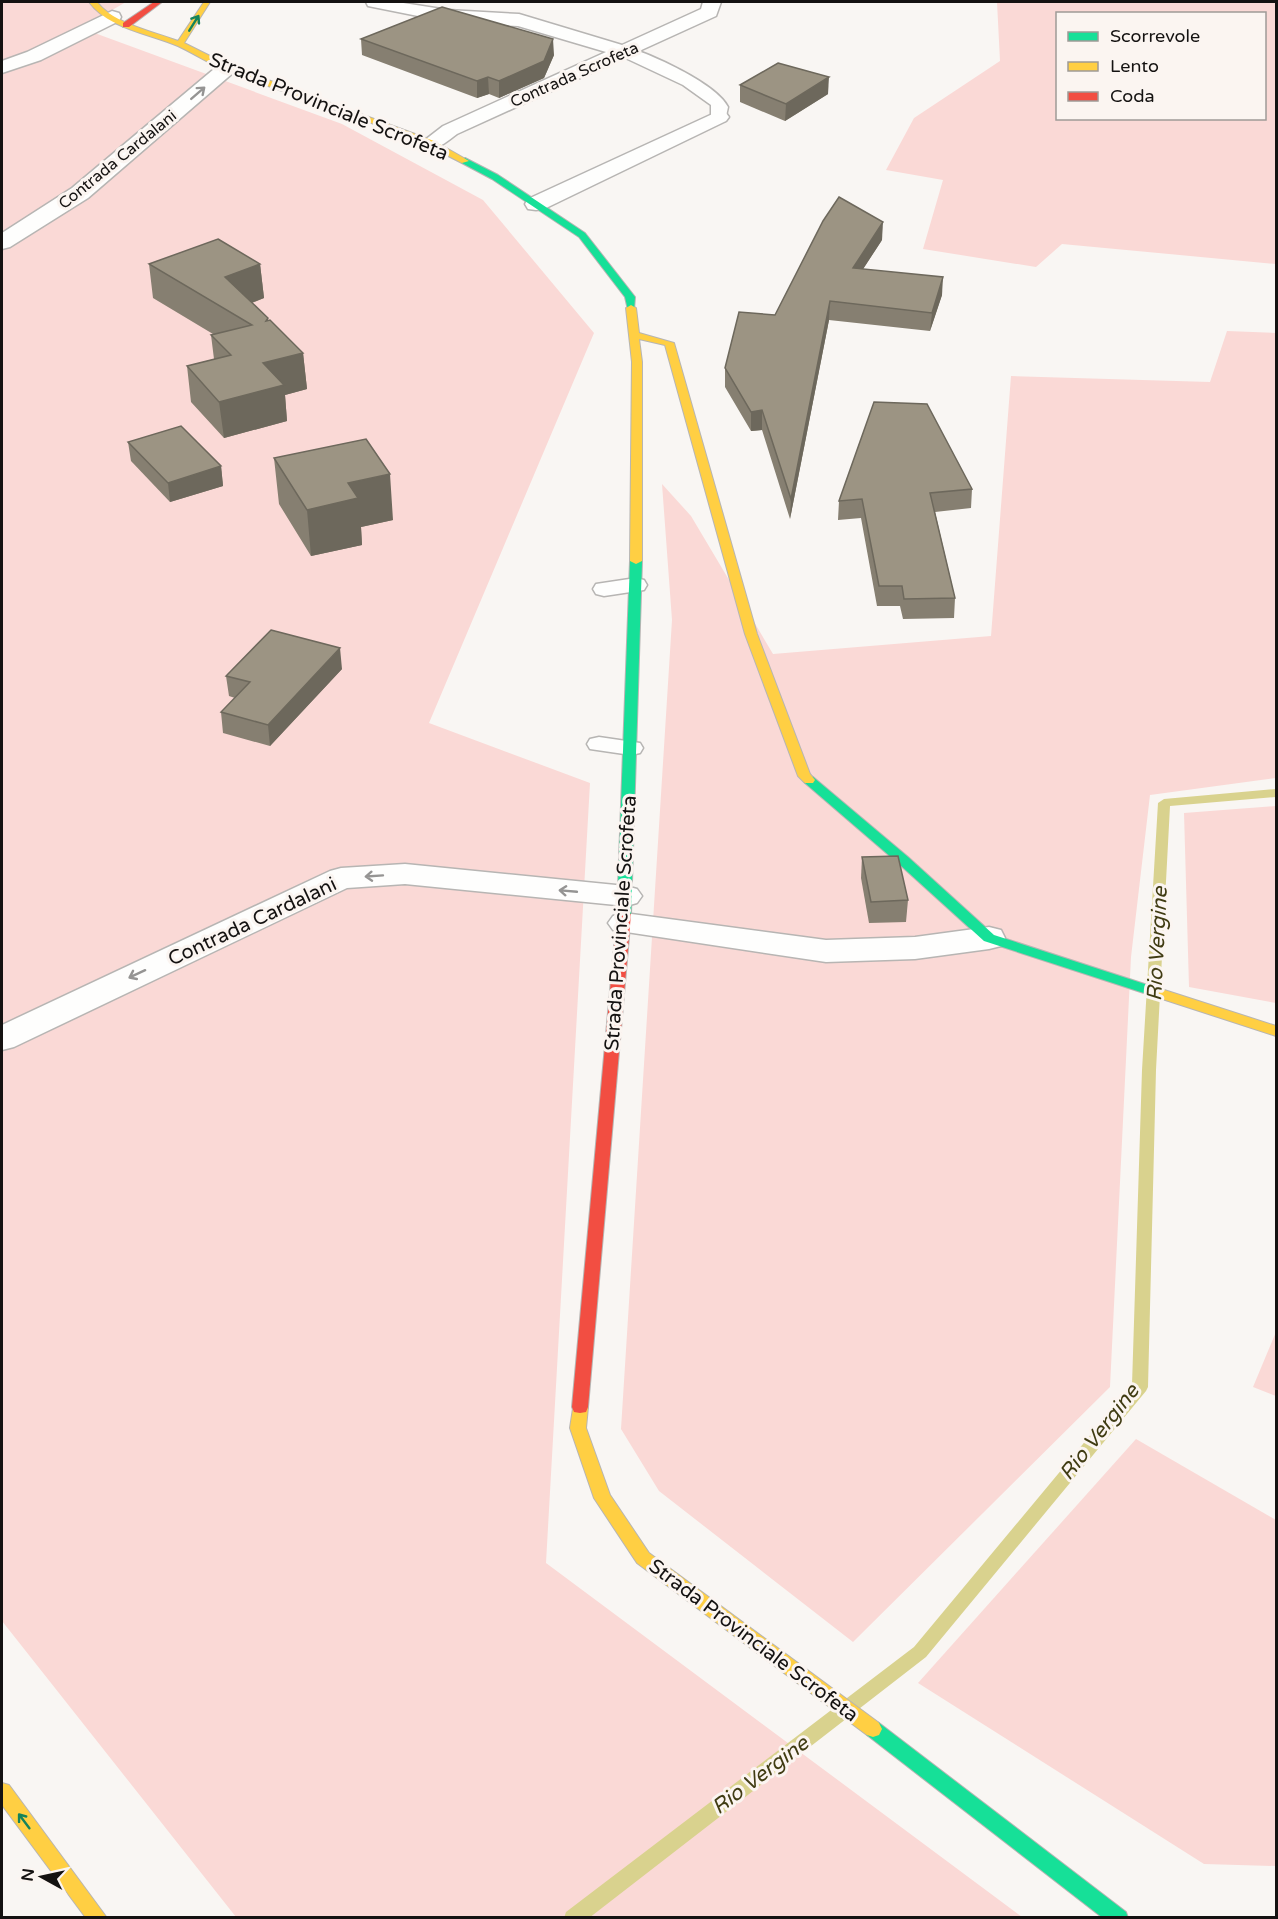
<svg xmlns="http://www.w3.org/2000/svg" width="1278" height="1919" font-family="'Varela Round',sans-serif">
<rect width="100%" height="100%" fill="#f9f6f3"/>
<g fill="#fad9d6" fill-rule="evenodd">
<path d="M 2,2 L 126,2 L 81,28 L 342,124 L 483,200 L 594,333 L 429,723 L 590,783 L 546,1563 L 1022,1917 L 236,1917 L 2,1621 Z"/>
<path d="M 997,2 L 1276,2 L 1276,264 L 1062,244 L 1036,267 L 923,249 L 943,180 L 886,170 L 914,118 L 1000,61 ZM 1058,14 L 1264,14 L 1264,118 L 1058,118 Z"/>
<path d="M 1227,331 L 1276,333 L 1276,778 L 1150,795 L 1131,957 L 1110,1387 L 853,1642 L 659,1491 L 621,1429 L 672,620 L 662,484 L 691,516 L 773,654 L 991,636 L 1011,376 L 1210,382 Z"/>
<path d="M 1276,806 L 1276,1003 L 1189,987 L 1184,813 Z"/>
<path d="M 1276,1332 L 1276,1396 L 1253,1387 Z"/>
<path d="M 1136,1439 L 1276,1520 L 1276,1866 L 1204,1864 L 918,1683 Z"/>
</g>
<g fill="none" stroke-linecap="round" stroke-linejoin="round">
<path fill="#d9d28e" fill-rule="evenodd" d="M 1276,789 L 1276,797 L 1170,806 L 1156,1070 L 1148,1387 L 1146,1391 L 926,1657 L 589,1918 L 564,1918 L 566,1912 L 914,1647 L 1132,1385 L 1142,1070 L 1158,803 L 1164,799 Z"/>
<defs>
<g id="lane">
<path d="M 623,46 C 649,53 716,83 728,107 L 725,121 L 713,121 L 711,117 L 711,105 L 683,85 L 617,54 L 615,51 Z"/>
<path d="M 636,578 L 644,580 L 647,585 L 644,590 L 604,596 L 596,594 L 593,589 L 596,584 Z"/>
<path d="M 599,737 L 640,743 L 643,748 L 640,753 L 631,755 L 590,749 L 587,744 L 590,739 Z"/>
</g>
<g id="street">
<path d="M 366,2 L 397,2 L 448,10 L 519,14 L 622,45 L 701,9 L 703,2 L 721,2 L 716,16 L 457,134 C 446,142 438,151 424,147 L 421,143 L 443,126 L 606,52 L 518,26 L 448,22 L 368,6 Z"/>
<path d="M 112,11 L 119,13 L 121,17 L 119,21 L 41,60 L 2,73 L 2,61 L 27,52 Z"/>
<path d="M 227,62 L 234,64 L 237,68 L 234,72 L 88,198 L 10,247 L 2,249 L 2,233 L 72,188 L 220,64 Z"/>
<path d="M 719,111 L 726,113 L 729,117 L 726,121 L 544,209 L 536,210 L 528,209 L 525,204 L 528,199 Z"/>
<path d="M 405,864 L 626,886 L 637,889 L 642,896 L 637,903 L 626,906 L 405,884 L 347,888 L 14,1047 L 2,1050 L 2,1025 L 330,871 L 341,868 Z"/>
<path d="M 624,913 L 826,940 L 915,937 L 989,927 L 1001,930 L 1005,938 L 1001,946 L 989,949 L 915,959 L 826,962 L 613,930 L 608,923 L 613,916 Z"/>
</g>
<g id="fast">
<path d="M 465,158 L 498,175 L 585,233 L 635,297 L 634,310 L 628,310 L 625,297 L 579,237 L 492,179 L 462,163 L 461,161 Z"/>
<path d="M 636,558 L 642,561 L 631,914 L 624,918 L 617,914 L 630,561 Z"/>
<path d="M 809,776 L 813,777 L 908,857 L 994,935 L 1160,989 L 1162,992 L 1160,995 L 1150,995 L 984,941 L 898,863 L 805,783 L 803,780 L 805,777 Z"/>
<path d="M 873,1721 L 879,1723 L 1126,1912 L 1128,1918 L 1103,1918 L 867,1735 L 864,1729 L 867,1723 Z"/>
</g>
<g id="slow">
<path d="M 89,2 L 97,2 C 114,24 152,31 178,41 L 204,2 L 210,2 L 184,43 L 230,66 L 434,141 L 469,161 L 462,163 C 388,124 305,101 227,71 C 210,64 195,54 178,46 C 148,33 109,29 89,2 Z"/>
<path d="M 631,305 L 636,308 L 639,333 L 674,343 L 757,634 L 810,774 L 815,780 L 813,783 L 805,783 L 798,776 L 745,634 L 665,345 L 639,339 L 642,362 L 642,561 L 636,564 L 630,561 L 632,362 L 626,308 Z"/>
<path d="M 1155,987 L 1276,1026 L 1276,1036 L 1150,995 L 1148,992 L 1150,989 Z"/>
<path d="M 580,1401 L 586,1402 L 588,1407 L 586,1428 L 610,1495 L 649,1553 L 879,1723 L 882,1729 L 879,1735 L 873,1737 L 867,1735 L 637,1563 L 594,1498 L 570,1428 L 574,1402 Z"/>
<path d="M 2,1783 L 9,1785 L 107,1918 L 86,1918 L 2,1805 Z"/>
</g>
<g id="jam">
<path d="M 154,2 L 162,2 L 129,27 L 123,27 L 123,23 Z"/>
<path d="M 624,910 L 631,914 L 588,1407 L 586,1412 L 580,1413 L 574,1412 L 572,1407 L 617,914 Z"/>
</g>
</defs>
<use href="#lane" stroke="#b7b5b3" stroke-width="3"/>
<use href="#street" stroke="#b7b5b3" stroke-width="3"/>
<use href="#fast" stroke="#b7b5b3" stroke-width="2"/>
<use href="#slow" stroke="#b7b5b3" stroke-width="2"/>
<use href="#jam" stroke="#b7b5b3" stroke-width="2"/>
<use href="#lane" fill="#fefefd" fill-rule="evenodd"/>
<use href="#street" fill="#fefefd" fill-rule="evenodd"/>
<use href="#fast" fill="#16e098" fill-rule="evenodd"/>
<use href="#slow" fill="#ffcf43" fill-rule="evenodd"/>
<use href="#jam" fill="#f24e42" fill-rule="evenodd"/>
</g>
<g fill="#867f71">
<path d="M 361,39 L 554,55 L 544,78 L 499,98 L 489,94 L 477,98 L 362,55 Z"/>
<path d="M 740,85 L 828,94 L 785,121 L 740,102 Z"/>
<path d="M 882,240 L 863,269 L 942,295 L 930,331 L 829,320 L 790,519 L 762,430 L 751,431 L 725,387 L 725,368 L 775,315 Z"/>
<path d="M 149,264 L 260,264 L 264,298 L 252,303 L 268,320 L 303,353 L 307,389 L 285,395 L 287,421 L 224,438 L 191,402 L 187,366 L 214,359 L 211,335 L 213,334 L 153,298 Z"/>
<path d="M 128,442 L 221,466 L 223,486 L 170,502 L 131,461 Z"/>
<path d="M 274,458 L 393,520 L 361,527 L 362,545 L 311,556 L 279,504 Z"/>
<path d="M 972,489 L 971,508 L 935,512 L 955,598 L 954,618 L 903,619 L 900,606 L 877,606 L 861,518 L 838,520 L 839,501 Z"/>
<path d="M 342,669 L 270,746 L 223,733 L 221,712 L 235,698 L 229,696 L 226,676 Z"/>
<path d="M 862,857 L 908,900 L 906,922 L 869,923 L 861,878 Z"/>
</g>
<g fill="#6d685c">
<path d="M 553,39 L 554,55 L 544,78 L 499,98 L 499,81 Z"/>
<path d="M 488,77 L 489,94 L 477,98 L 477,81 Z"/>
<path d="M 829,77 L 828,94 L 785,121 L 786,104 Z"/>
<path d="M 883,222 L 882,240 L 852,286 L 853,268 Z"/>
<path d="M 260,264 L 264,298 L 229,311 L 225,277 Z"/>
<path d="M 943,277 L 942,295 L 930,331 L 932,313 Z"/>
<path d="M 830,301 L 829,320 L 790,519 L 791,499 Z"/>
<path d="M 303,353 L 307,389 L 285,395 L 287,421 L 224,438 L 219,402 L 263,363 Z"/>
<path d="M 762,410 L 762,430 L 751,431 L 751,412 Z"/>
<path d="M 221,466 L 223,486 L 170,502 L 168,483 Z"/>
<path d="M 390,474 L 393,520 L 361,527 L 362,545 L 311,556 L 307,510 L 348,483 Z"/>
<path d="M 340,648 L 342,669 L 270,746 L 268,725 Z"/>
</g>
<g fill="#9c9483" stroke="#6d685c" stroke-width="1.5">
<path d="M 442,7 L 553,39 L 544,61 L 499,81 L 488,77 L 477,81 L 361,39 Z"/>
<path d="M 778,63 L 829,77 L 786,104 L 740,85 Z"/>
<path d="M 839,197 L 883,222 L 853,268 L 943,277 L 932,313 L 830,301 L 791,499 L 762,410 L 751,412 L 725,368 L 739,312 L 775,315 L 823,221 Z"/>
<path d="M 218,239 L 260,264 L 225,277 L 268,318 L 266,321 L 270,320 L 303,353 L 263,363 L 284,385 L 219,402 L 187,366 L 231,355 L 211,335 L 252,325 L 149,264 Z"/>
<path d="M 874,402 L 927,404 L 972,489 L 930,493 L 955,598 L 904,599 L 902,586 L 879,586 L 862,499 L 839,501 Z"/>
<path d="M 181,426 L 221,466 L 168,483 L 128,442 Z"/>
<path d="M 366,439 L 390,474 L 348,483 L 358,498 L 307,510 L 274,458 Z"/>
<path d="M 271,630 L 340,648 L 268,725 L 221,712 L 250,682 L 226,676 Z"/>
<path d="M 898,856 L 908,900 L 871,902 L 862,857 Z"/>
</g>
<defs><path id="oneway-shaft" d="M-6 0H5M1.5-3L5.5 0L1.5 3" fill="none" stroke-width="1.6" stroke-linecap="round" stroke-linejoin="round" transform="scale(1.5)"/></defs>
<g stroke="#15835b">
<use href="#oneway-shaft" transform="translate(194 23) rotate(-58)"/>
<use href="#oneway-shaft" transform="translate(24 1821) rotate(-127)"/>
</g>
<g stroke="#959493">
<use href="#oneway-shaft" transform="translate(198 93) rotate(-41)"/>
<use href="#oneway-shaft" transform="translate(374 876) rotate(176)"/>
<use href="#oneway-shaft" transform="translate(568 891) rotate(-175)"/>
<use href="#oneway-shaft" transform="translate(137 974) rotate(155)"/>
</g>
<g text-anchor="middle" stroke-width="6" stroke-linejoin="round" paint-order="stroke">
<g font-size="16" fill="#141211" stroke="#fbf5f1">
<text transform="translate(574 74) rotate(-24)" y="6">Contrada Scrofeta</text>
<text transform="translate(117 159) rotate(-39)" y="6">Contrada Cardalani</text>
</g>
<g font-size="20" fill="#141211" stroke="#fbf5f1">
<text transform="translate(329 106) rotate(22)" y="7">Strada Provinciale Scrofeta</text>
<text transform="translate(252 921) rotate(-25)" y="7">Contrada Cardalani</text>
<text transform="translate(620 923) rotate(-86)" y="7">Strada Provinciale Scrofeta</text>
<text transform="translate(754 1640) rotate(37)" y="7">Strada Provinciale Scrofeta</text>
</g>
<g font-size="21" font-style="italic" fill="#403c13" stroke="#fbf5f1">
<text transform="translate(1157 944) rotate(-87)" y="7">Rio Vergine</text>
<text transform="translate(1099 1432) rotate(-52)" y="7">Rio Vergine</text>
<text transform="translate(760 1775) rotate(-37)" y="7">Rio Vergine</text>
</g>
</g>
<rect width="1278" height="1919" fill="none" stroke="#141211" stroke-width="6"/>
<rect x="1056" y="12" width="210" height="108" fill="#fbf5f1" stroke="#9f9a97" stroke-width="1.5"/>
<rect x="1068" y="32" width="30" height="9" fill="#16e098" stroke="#9f9a97" stroke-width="1.5"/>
<text x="1110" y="42" font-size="18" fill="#141211">Scorrevole</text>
<rect x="1068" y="62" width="30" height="9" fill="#ffcf43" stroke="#9f9a97" stroke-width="1.5"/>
<text x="1110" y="72" font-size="18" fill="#141211">Lento</text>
<rect x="1068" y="92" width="30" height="9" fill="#f24e42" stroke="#9f9a97" stroke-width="1.5"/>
<text x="1110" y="102" font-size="18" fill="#141211">Coda</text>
<g transform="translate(42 1877) rotate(278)" stroke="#fbf5f1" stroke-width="4.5" paint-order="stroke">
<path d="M0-4.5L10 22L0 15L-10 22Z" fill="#141211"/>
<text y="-9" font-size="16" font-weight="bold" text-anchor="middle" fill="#141211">N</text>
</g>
</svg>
